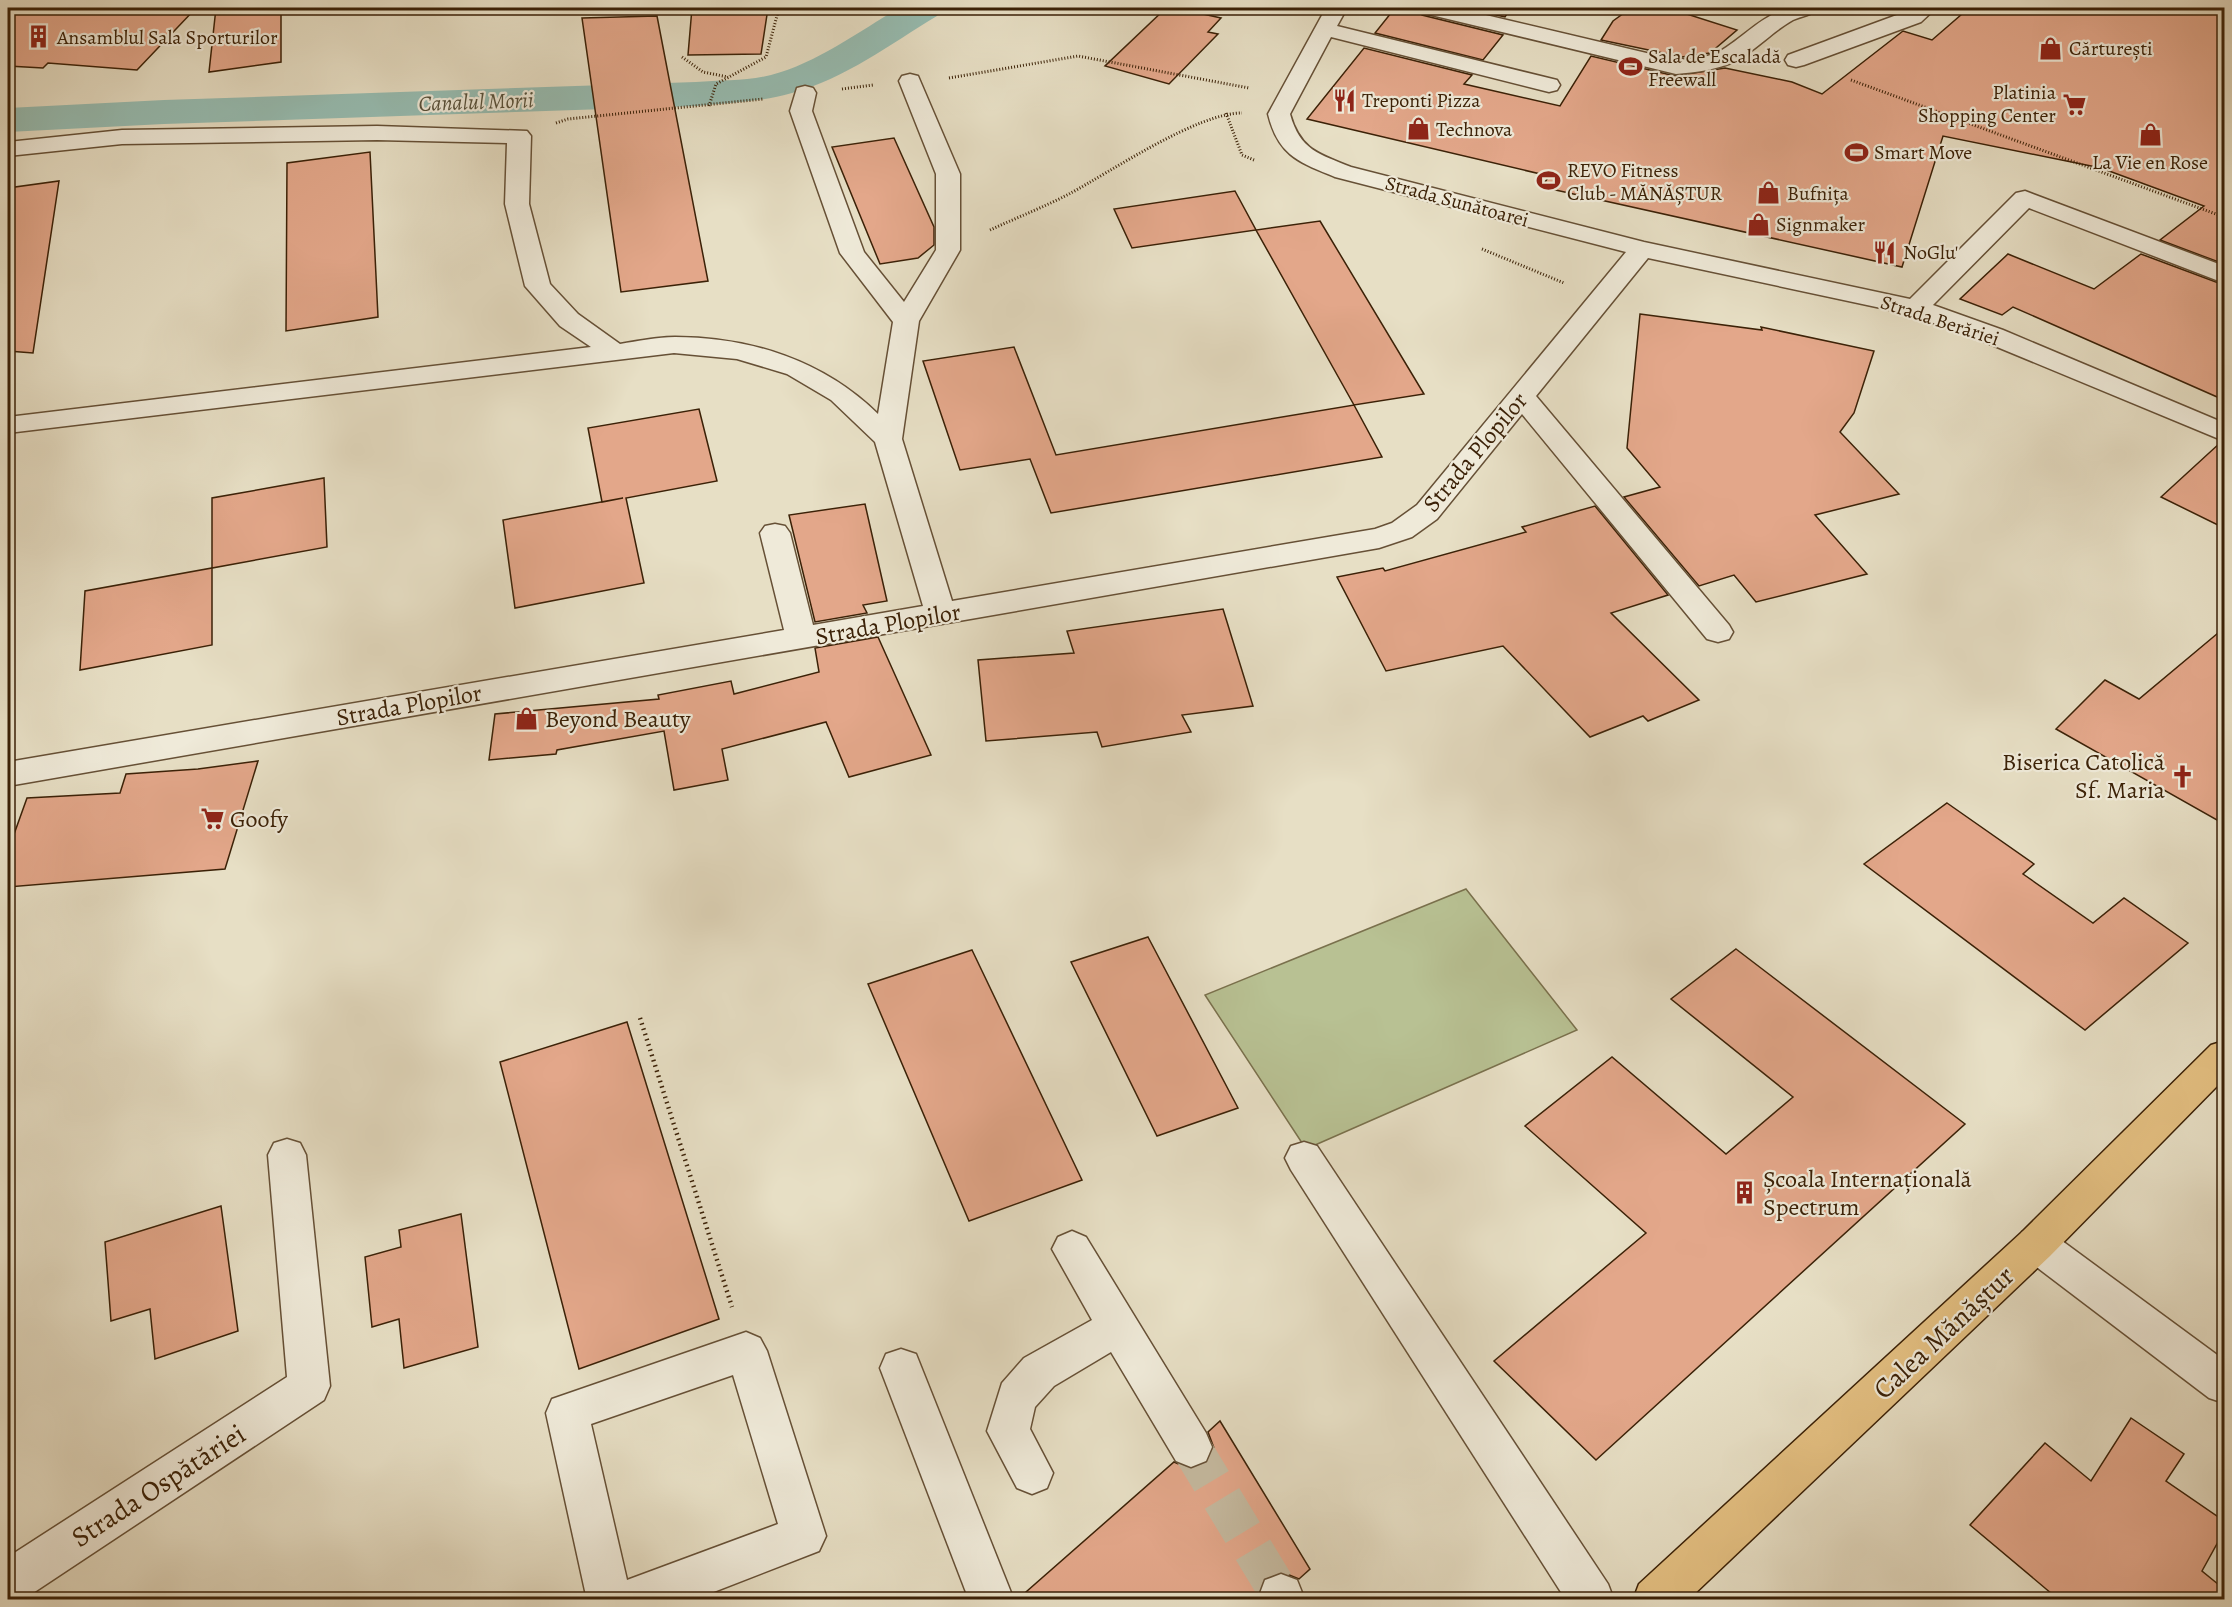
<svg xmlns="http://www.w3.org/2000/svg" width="2232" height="1607" font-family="Alegreya,serif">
<rect width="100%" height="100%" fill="#e7dfc5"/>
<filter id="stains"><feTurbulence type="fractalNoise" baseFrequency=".00333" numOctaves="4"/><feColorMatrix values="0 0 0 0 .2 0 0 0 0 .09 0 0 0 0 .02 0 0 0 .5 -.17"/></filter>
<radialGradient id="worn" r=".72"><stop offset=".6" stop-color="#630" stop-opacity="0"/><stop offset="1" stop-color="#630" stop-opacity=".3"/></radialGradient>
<path fill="#b8c193" stroke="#7a714d" stroke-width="1.5" d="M 1466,889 L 1577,1030 L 1306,1149 L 1205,995 Z"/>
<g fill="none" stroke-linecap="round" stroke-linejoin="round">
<path fill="#97bdb2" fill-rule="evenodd" d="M 899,8 L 942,8 L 937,16 C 890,44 845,79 792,93 C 760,102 728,103 696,106 L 164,124 L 8,132 L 8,108 L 164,100 L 696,82 C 720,80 747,81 771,75 C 817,63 858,32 899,8 Z"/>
</g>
<g fill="#e3a78a" stroke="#3b2107" stroke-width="1.5">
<path d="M 8,8 L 196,8 L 137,70 L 48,63 L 43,68 L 8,66 Z"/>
<path d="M 216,8 L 281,8 L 281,62 L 209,72 Z"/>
<path d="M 692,8 L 768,8 L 761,54 L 688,55 Z"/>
<path d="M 1166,8 L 1176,8 L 1221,18 L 1208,32 L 1218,34 L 1169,84 L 1105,66 Z"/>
<path d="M 1395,8 L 1418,8 L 1422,15 L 1503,35 L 1483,60 L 1375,33 Z"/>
<path d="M 1464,8 L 1511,8 L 1505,17 Z"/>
<path d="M 1631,8 L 1668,8 L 1737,30 L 1710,53 L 1682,57 L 1601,40 L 1613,21 Z"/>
<path d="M 1969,8 L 2224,8 L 2224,264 L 2160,240 L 2204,206 L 2101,168 L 1943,136 L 1902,267 L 1542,187 L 1549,176 L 1307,119 L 1364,48 L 1472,75 L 1464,84 L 1560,106 L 1591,56 L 1675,76 L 1725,68 L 1792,82 L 1822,94 L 1903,31 L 1932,40 Z"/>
<path d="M 657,16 L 708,281 L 621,292 L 582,18 Z"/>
<path d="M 894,138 L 934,227 L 934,245 L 918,258 L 880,264 L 832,147 Z"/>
<path d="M 370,152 L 378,317 L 286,331 L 287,163 Z"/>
<path d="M 59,181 L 33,353 L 8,351 L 8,188 Z"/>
<path d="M 1235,191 L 1256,230 L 1132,248 L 1114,209 Z"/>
<path d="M 1320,221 L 1424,394 L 1354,405 L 1256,230 Z"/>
<path d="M 2008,254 L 2094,289 L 2141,254 L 2224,285 L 2224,400 L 2013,307 L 2002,315 L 1960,299 Z"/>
<path d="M 1640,314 L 1762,330 L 1761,327 L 1874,351 L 1854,413 L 1840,432 L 1899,494 L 1815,515 L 1867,574 L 1756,602 L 1734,575 L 1699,586 L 1624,497 L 1660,487 L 1627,448 Z"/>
<path d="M 1014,347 L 1056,455 L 1354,405 L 1382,457 L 1051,513 L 1030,459 L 960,470 L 923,361 Z"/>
<path d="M 699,409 L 717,481 L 626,498 L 644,583 L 515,608 L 503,520 L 623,498 L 602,502 L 588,428 Z"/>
<path d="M 2221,442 L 2224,443 L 2224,528 L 2161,497 Z"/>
<path d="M 324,478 L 327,547 L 212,568 L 212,498 Z"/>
<path d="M 865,504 L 887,601 L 863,605 L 867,613 L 815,622 L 789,515 Z"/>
<path d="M 1595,506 L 1668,595 L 1611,613 L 1699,700 L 1648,721 L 1643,716 L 1590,737 L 1503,646 L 1386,671 L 1337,577 L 1383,568 L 1385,571 L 1526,532 L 1522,527 Z"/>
<path d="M 212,568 L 212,645 L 80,670 L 85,591 Z"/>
<path d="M 1223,609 L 1253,706 L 1182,715 L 1191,732 L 1102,747 L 1097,732 L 986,741 L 978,660 L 1074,653 L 1067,631 Z"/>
<path d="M 2224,628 L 2224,824 L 2056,729 L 2105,680 L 2139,699 Z"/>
<path d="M 878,637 L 931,755 L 849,777 L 826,722 L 722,749 L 728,780 L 674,790 L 664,731 L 557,750 L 556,754 L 489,760 L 495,714 L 659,699 L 658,695 L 731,681 L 734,694 L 819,672 L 815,648 Z"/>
<path d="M 258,761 L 225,869 L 8,887 L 8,851 L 27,798 L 120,793 L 126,774 L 198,769 Z"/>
<path d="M 1947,803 L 2034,864 L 2023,874 L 2093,923 L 2124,898 L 2188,943 L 2085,1030 L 1864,864 Z"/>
<path d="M 1148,937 L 1238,1108 L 1157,1136 L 1071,962 Z"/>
<path d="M 1736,949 L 1965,1124 L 1596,1460 L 1494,1361 L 1646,1233 L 1525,1126 L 1612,1057 L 1726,1154 L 1793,1097 L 1671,999 Z"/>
<path d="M 972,950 L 1082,1180 L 969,1221 L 868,984 Z"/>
<path d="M 627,1022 L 719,1319 L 579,1369 L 500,1062 Z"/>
<path d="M 221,1206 L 238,1331 L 155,1359 L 150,1309 L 111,1321 L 105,1242 Z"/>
<path d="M 461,1214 L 478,1347 L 404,1368 L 399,1319 L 372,1327 L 365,1257 L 401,1247 L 399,1230 Z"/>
<path d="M 2131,1418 L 2184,1454 L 2166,1481 L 2224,1521 L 2224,1531 L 2202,1571 L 2224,1589 L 2224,1599 L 2058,1599 L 1970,1525 L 2045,1443 L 2091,1481 Z"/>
<path d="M 1220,1421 L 1310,1569 L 1299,1579 L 1282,1572 L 1264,1578 L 1257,1595 L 1258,1599 L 1018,1599 L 1174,1462 L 1190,1469 L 1207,1463 L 1214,1448 L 1208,1432 Z"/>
</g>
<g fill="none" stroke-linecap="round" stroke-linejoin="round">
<path stroke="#c5b99f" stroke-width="40" stroke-dasharray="40 20" stroke-linecap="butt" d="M 1191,1447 L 1281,1596"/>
<defs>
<g id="minor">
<path d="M 1326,8 L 1347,8 L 1337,26 L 1557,80 L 1560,85 L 1557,90 L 1549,92 L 1331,37 L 1290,114 C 1300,150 1319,154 1351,167 L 1644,242 L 1910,299 L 2016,193 L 2025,191 L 2224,266 L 2224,283 L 2029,208 L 1933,305 L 2003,330 L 2224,423 L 2224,441 L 1985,342 L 1909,314 L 1648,258 L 1536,396 L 1729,625 L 1733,632 L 1729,639 L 1718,642 L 1707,639 L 1522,414 L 1437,519 L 1412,537 L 1379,548 L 8,786 L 8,762 L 784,630 L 760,533 L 765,526 L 775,524 L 785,526 L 790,533 L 813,625 L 923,606 L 875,442 L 831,400 L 787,374 L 737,359 L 674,353 L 8,433 L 8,417 L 591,347 L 560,326 L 525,286 L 505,204 L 507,143 L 377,140 L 122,144 L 8,156 L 8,142 L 122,130 L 377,126 L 527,131 L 531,136 L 529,204 L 550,284 L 578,314 L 620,344 C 638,341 657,337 675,337 C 751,337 824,361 878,414 L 893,322 L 840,253 L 790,111 L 797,88 L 805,86 L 813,88 L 816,93 L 812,111 L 864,252 L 904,302 L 936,250 L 936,174 L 899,81 L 902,76 L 910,74 L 918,76 L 960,174 L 960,250 L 919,321 L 902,439 L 952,601 L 1375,529 L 1392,523 L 1417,505 L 1626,252 L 1335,177 C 1298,162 1278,155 1268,114 Z"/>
<path d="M 1420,8 L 1456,8 L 1676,60 C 1691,59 1709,58 1722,50 C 1758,27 1770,3 1818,8 C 1812,16 1801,16 1793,20 C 1773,31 1756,50 1736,61 C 1717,70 1696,72 1676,74 L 1423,13 Z"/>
<path d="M 1912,8 L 1936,8 L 1921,22 L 1804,65 L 1796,67 L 1788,65 L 1785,60 L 1788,55 L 1905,12 Z"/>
<path d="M 287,1139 L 300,1143 L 306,1155 L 330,1386 L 324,1400 L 24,1599 L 8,1600 L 8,1557 L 287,1377 L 268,1155 L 274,1143 Z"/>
<path d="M 1304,1142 L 1317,1146 L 1608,1584 L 1614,1600 L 1566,1600 L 1291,1170 L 1285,1158 L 1291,1146 Z"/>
<path d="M 2036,1226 L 2050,1232 L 2224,1360 L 2224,1403 L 2209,1398 L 2022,1256 L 2016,1244 L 2022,1232 Z"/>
<path d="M 1072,1231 L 1086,1237 L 1206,1433 L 1212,1447 L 1206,1461 L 1191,1467 L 1176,1461 L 1111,1352 L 1054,1386 L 1035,1407 L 1030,1429 L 1053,1473 L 1047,1488 L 1032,1494 L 1017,1488 L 987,1431 L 1002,1383 L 1024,1358 L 1092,1320 L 1052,1249 L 1058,1237 Z"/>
<path d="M 746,1332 L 760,1338 L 767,1351 L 826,1536 L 819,1551 L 693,1600 L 587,1600 L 546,1413 L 552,1399 ZM 733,1375 L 778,1524 L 627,1580 L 591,1424 Z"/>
<path d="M 901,1349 L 916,1354 L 1014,1600 L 969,1600 L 880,1368 L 886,1354 Z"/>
<path d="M 1281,1574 L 1297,1580 L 1305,1600 L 1260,1600 L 1259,1596 L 1265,1580 Z"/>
</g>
<path id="major" d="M 2224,1041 L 2224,1079 L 2050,1256 L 1688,1600 L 1633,1600 L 1639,1584 L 2022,1232 L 2211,1045 Z"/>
</defs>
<use href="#minor" stroke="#665036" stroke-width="3"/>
<use href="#major" stroke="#3b2107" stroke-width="3"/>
<g stroke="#3b2107" stroke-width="3" stroke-dasharray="1 2" stroke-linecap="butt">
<path d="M 682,57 L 703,72 L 728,77"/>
<path d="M 949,78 L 1078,56 L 1249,88"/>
<path d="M 1851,80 L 2224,217"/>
<path d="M 842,89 L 873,85"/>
<path d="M 709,106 L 716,84 L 766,57 L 779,8"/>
<path d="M 1226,113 L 1242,155 L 1254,160"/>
<path d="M 556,123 L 568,119 L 763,99"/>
<path d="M 990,230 C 1016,218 1044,207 1069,194 C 1112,171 1197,113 1242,113"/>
<path d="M 1482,249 L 1564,283"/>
</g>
<path stroke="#3b2107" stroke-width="4.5" stroke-dasharray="1.5 4" stroke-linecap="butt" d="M 640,1018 L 732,1307"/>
<use href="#minor" fill="#efead9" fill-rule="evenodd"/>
<use href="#major" fill="#e4c082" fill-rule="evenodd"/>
</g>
<defs>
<symbol id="building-bare" viewBox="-9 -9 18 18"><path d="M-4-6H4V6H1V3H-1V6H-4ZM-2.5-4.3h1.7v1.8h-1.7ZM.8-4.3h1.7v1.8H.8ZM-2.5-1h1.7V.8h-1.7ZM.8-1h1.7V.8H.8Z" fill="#8f2418" stroke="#efead9" stroke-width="2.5" paint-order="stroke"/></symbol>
<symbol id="shop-bare" viewBox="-9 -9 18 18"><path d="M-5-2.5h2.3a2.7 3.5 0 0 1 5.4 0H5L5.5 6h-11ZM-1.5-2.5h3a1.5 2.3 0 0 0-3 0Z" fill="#8f2418" stroke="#efead9" stroke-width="2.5" paint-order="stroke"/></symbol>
<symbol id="stadium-bare" viewBox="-9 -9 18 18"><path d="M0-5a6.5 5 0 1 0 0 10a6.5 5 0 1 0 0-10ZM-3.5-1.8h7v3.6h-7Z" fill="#8f2418" stroke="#efead9" stroke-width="2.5" paint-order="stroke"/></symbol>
<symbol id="restaurant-bare" viewBox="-9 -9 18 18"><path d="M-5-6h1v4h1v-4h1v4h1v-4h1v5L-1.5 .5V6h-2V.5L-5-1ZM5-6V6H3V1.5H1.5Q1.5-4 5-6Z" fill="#8f2418" stroke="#efead9" stroke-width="2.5" paint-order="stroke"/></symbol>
<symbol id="supermarket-bare" viewBox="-9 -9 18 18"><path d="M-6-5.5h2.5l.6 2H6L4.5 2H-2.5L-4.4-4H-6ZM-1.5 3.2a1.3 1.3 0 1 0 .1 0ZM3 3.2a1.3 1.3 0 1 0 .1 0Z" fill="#8f2418" stroke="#efead9" stroke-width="2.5" paint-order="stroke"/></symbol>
<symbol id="church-bare" viewBox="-9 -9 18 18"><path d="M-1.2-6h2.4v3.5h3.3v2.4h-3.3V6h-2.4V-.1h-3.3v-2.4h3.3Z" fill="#8f2418" stroke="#efead9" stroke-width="2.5" paint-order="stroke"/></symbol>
</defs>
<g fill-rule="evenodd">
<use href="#building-bare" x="22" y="20" width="33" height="33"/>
<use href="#shop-bare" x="2034" y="32" width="33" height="33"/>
<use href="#stadium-bare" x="1614" y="50" width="33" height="33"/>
<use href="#restaurant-bare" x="1328" y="84" width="33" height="33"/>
<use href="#supermarket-bare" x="2058" y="88" width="33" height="33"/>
<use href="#shop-bare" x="1402" y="112" width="33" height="33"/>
<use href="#shop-bare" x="2134" y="118" width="33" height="33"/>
<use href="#stadium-bare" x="1840" y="136" width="33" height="33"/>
<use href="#stadium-bare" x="1532" y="164" width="33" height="33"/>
<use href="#shop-bare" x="1752" y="176" width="33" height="33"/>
<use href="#shop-bare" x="1742" y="208" width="33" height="33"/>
<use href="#restaurant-bare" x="1868" y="236" width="33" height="33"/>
<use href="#shop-bare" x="510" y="702" width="33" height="33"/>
<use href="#church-bare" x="2166" y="760" width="33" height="33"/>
<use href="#supermarket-bare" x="196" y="802" width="33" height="33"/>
<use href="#building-bare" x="1728" y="1176" width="33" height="33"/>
</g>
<g text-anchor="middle" stroke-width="4.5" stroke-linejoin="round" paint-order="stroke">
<g font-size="20" fill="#3b2107" stroke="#efead9" text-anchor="start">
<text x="57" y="44">Ansamblul Sala Sporturilor</text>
<text x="2069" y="55">Cărturești</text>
<text x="1648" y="63">Sala de Escaladă<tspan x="1648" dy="23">Freewall</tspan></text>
<text x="2056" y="99" text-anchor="end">Platinia<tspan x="2056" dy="23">Shopping Center</tspan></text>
<text x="1362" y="107">Treponti Pizza</text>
<text x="1436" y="136">Technova</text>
<text x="1874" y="159">Smart Move</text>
<text x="2150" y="169" text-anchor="middle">La Vie en Rose</text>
<text x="1567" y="177">REVO Fitness<tspan x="1567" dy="23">Club - MĂNĂȘTUR</tspan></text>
<text x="1787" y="200">Bufnița</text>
<text x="1776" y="231">Signmaker</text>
<text x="1903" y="259">NoGlu'</text>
</g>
<g font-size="20" fill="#3b2107" stroke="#efead9">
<text transform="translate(1457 201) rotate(15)" y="7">Strada Sunătoarei</text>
<text transform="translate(1940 320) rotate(18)" y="7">Strada Berăriei</text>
</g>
<g font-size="22" font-style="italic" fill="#57503a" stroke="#efead9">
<text transform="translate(476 101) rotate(-2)" y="8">Canalul Morii</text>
</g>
<g font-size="24" fill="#3b2107" stroke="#efead9">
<text transform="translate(1475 452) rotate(-50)" y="8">Strada Plopilor</text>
<text transform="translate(888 624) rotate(-10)" y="8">Strada Plopilor</text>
<text transform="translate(409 705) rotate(-10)" y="8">Strada Plopilor</text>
</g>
<g font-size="24" fill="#3b2107" stroke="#efead9" text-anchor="start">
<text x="545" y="727">Beyond Beauty</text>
<text x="2165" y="770" text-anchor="end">Biserica Catolică<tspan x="2165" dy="28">Sf. Maria</tspan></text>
<text x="230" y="827">Goofy</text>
<text x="1763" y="1187">Școala Internațională<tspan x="1763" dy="28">Spectrum</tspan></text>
</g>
<g font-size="28" fill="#3b2107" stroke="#efead9">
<text transform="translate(1943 1332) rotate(-43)" y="10">Calea Mănăștur</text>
<text transform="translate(158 1485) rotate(-33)" y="10">Strada Ospătăriei</text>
</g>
</g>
<rect width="2232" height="1607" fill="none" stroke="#e7dfc5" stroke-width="30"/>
<rect x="9" y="9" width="2214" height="1589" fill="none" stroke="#3b2107" stroke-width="3"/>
<rect x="15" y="15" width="2202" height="1577" fill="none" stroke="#3b2107" stroke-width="1.5"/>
<rect width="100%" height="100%" filter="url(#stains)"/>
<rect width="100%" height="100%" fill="url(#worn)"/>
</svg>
